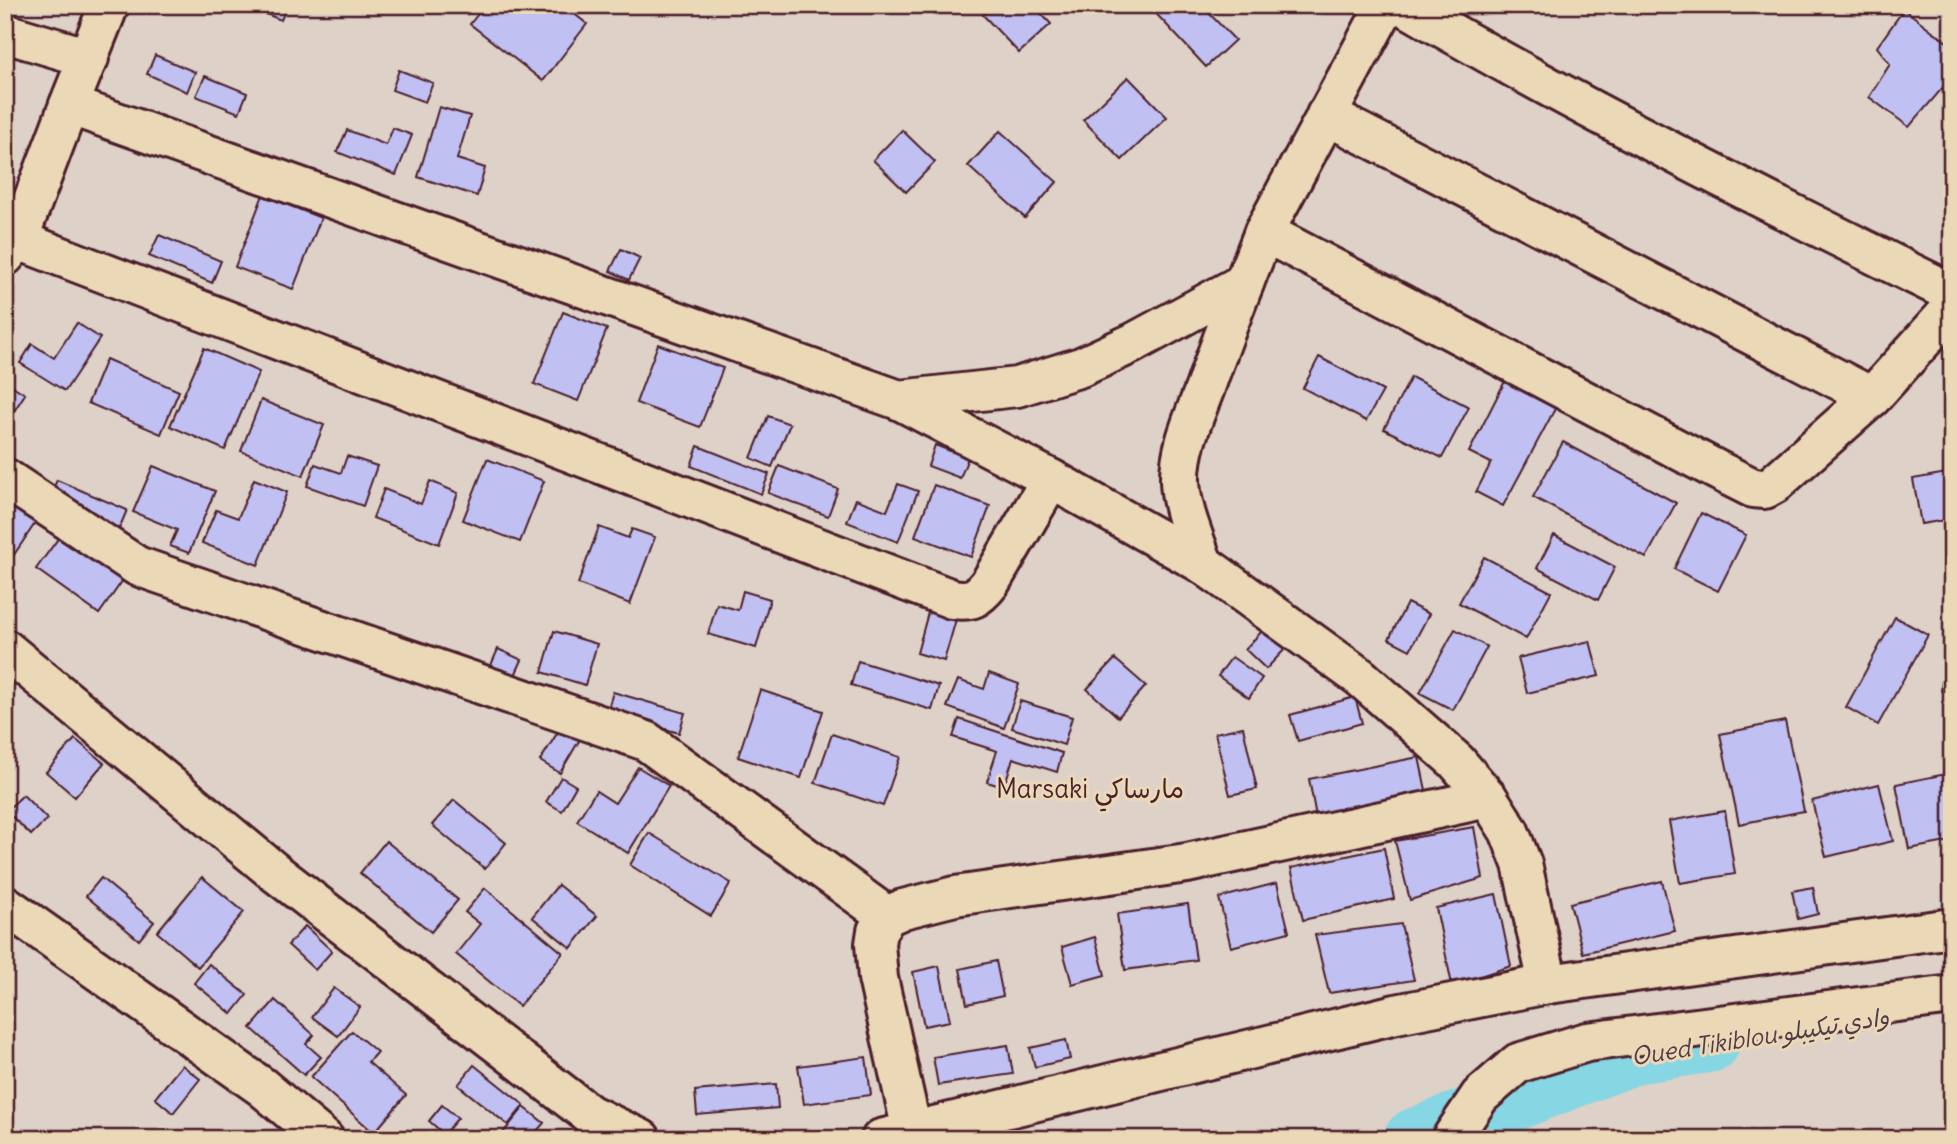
<svg xmlns="http://www.w3.org/2000/svg" width="1957" height="1144" font-family="Delius,'Playpen Sans Arabic',sans-serif">
<rect width="100%" height="100%" fill="#ded1c8"/>
<filter id="ink" filterUnits="userSpaceOnUse"><feTurbulence type="fractalNoise" baseFrequency=".0143" numOctaves="2"/><feDisplacementMap in="SourceGraphic" scale="14" xChannelSelector="R" yChannelSelector="G"/><feConvolveMatrix kernelMatrix="1 2 1 2 8 2 1 2 1" color-interpolation-filters="sRGB"/></filter>
<g filter="url(#ink)">
<g fill="none" stroke-linecap="round" stroke-linejoin="round">
<path stroke="#86d6e4" stroke-width="61" d="M 1414,1139 L 1636,1053 L 1710,1042"/>
</g>
<g fill="#c1c0f2" stroke="#4a1f2b" stroke-width="2">
<path d="M 243,5 L 287,5 L 281,20 Z"/>
<path d="M 485,5 L 563,5 L 587,24 L 543,81 L 470,24 Z"/>
<path d="M 993,5 L 1033,5 L 1051,24 L 1019,53 L 983,15 Z"/>
<path d="M 1148,5 L 1201,5 L 1235,40 L 1206,67 Z"/>
<path d="M 1904,9 L 1952,46 L 1952,77 L 1909,127 L 1869,97 L 1890,64 L 1877,47 Z"/>
<path d="M 155,55 L 195,72 L 187,92 L 147,74 Z"/>
<path d="M 399,70 L 433,83 L 425,102 L 392,90 Z"/>
<path d="M 205,76 L 247,93 L 239,113 L 196,96 Z"/>
<path d="M 1128,77 L 1167,117 L 1122,160 L 1083,120 Z"/>
<path d="M 439,107 L 470,116 L 457,159 L 485,168 L 477,196 L 418,177 Z"/>
<path d="M 393,128 L 412,135 L 396,175 L 337,152 L 347,130 L 386,145 Z"/>
<path d="M 902,130 L 935,162 L 906,192 L 873,160 Z"/>
<path d="M 1000,131 L 1057,182 L 1025,218 L 968,166 Z"/>
<path d="M 263,195 L 321,218 L 293,289 L 235,267 Z"/>
<path d="M 159,235 L 221,261 L 212,283 L 149,256 Z"/>
<path d="M 621,249 L 640,258 L 629,280 L 610,271 Z"/>
<path d="M 563,312 L 607,329 L 578,401 L 534,384 Z"/>
<path d="M 77,323 L 100,338 L 65,391 L 20,363 L 32,344 L 54,358 Z"/>
<path d="M 658,344 L 723,368 L 700,427 L 636,403 Z"/>
<path d="M 204,348 L 259,372 L 225,450 L 170,426 Z"/>
<path d="M 1319,357 L 1383,391 L 1366,421 L 1303,388 Z"/>
<path d="M 106,359 L 179,391 L 161,434 L 88,403 Z"/>
<path d="M 1411,377 L 1469,407 L 1442,458 L 1384,429 Z"/>
<path d="M 5,381 L 25,394 L 14,411 L 5,405 Z"/>
<path d="M 1505,381 L 1556,407 L 1503,506 L 1476,492 L 1491,463 L 1469,452 Z"/>
<path d="M 261,400 L 324,425 L 303,476 L 241,451 Z"/>
<path d="M 768,416 L 790,424 L 772,467 L 751,458 Z"/>
<path d="M 1563,442 L 1676,503 L 1646,558 L 1533,497 Z"/>
<path d="M 935,445 L 968,458 L 960,478 L 928,466 Z"/>
<path d="M 698,446 L 769,474 L 761,494 L 691,466 Z"/>
<path d="M 347,456 L 377,466 L 363,506 L 307,486 L 315,464 L 341,473 Z"/>
<path d="M 487,459 L 544,481 L 520,542 L 463,520 Z"/>
<path d="M 153,466 L 215,491 L 189,553 L 170,546 L 177,530 L 133,512 Z"/>
<path d="M 779,466 L 838,489 L 828,516 L 768,493 Z"/>
<path d="M 1952,472 L 1952,519 L 1921,524 L 1913,479 Z"/>
<path d="M 254,479 L 287,492 L 258,565 L 202,543 L 216,510 L 238,518 Z"/>
<path d="M 57,480 L 127,510 L 119,529 L 48,500 Z"/>
<path d="M 430,481 L 458,493 L 439,544 L 373,518 L 384,489 L 421,504 Z"/>
<path d="M 898,484 L 918,491 L 898,542 L 847,522 L 856,499 L 887,511 Z"/>
<path d="M 934,485 L 990,506 L 971,557 L 915,536 Z"/>
<path d="M 5,501 L 36,522 L 5,568 Z"/>
<path d="M 1701,513 L 1746,535 L 1718,591 L 1674,569 Z"/>
<path d="M 599,527 L 628,538 L 632,529 L 655,537 L 630,604 L 578,584 Z"/>
<path d="M 1554,535 L 1615,567 L 1598,600 L 1537,568 Z"/>
<path d="M 60,536 L 123,580 L 99,614 L 36,569 Z"/>
<path d="M 1484,557 L 1551,592 L 1526,639 L 1459,603 Z"/>
<path d="M 743,591 L 770,599 L 756,648 L 708,634 L 717,604 L 738,610 Z"/>
<path d="M 1407,603 L 1429,614 L 1410,650 L 1389,639 Z"/>
<path d="M 929,609 L 957,616 L 944,661 L 917,653 Z"/>
<path d="M 1895,617 L 1928,635 L 1878,725 L 1846,707 Z"/>
<path d="M 1267,626 L 1288,646 L 1266,669 L 1245,649 Z"/>
<path d="M 1455,629 L 1487,647 L 1453,710 L 1420,693 Z"/>
<path d="M 554,631 L 597,644 L 585,685 L 542,672 Z"/>
<path d="M 1590,641 L 1599,676 L 1527,693 L 1518,658 Z"/>
<path d="M 498,649 L 522,660 L 512,682 L 488,672 Z"/>
<path d="M 1232,657 L 1262,678 L 1249,698 L 1218,676 Z"/>
<path d="M 1115,659 L 1146,686 L 1118,717 L 1087,689 Z"/>
<path d="M 858,661 L 939,686 L 932,710 L 851,685 Z"/>
<path d="M 1944,664 L 1952,664 L 1952,693 L 1941,691 Z"/>
<path d="M 989,673 L 1019,684 L 1004,728 L 947,707 L 958,680 L 984,689 Z"/>
<path d="M 760,690 L 823,711 L 801,778 L 738,757 Z"/>
<path d="M 613,692 L 685,713 L 679,733 L 607,712 Z"/>
<path d="M 1355,697 L 1362,723 L 1298,741 L 1290,715 Z"/>
<path d="M 1020,701 L 1072,717 L 1064,745 L 1012,728 Z"/>
<path d="M 959,719 L 1062,753 L 1057,772 L 1013,758 L 1004,787 L 987,782 L 997,751 L 953,737 Z"/>
<path d="M 1785,721 L 1804,811 L 1739,824 L 1720,734 Z"/>
<path d="M 561,727 L 580,739 L 560,773 L 540,761 Z"/>
<path d="M 1243,727 L 1257,789 L 1230,795 L 1215,733 Z"/>
<path d="M 832,734 L 900,757 L 883,806 L 815,783 Z"/>
<path d="M 75,739 L 104,763 L 75,797 L 46,772 Z"/>
<path d="M 1419,757 L 1427,795 L 1316,817 L 1309,779 Z"/>
<path d="M 638,767 L 669,786 L 628,853 L 577,821 L 596,791 L 615,803 Z"/>
<path d="M 1951,773 L 1952,841 L 1909,849 L 1896,784 Z"/>
<path d="M 561,777 L 576,786 L 562,811 L 546,802 Z"/>
<path d="M 1879,784 L 1893,841 L 1826,857 L 1812,801 Z"/>
<path d="M 23,795 L 47,819 L 31,835 L 6,811 Z"/>
<path d="M 454,800 L 506,843 L 485,869 L 432,825 Z"/>
<path d="M 1725,811 L 1735,874 L 1680,883 L 1669,821 Z"/>
<path d="M 1474,827 L 1483,878 L 1410,900 L 1395,841 Z"/>
<path d="M 649,833 L 731,883 L 711,916 L 630,865 Z"/>
<path d="M 386,841 L 458,900 L 431,932 L 360,873 Z"/>
<path d="M 1384,848 L 1394,899 L 1303,920 L 1291,868 Z"/>
<path d="M 202,877 L 244,912 L 198,967 L 157,932 Z"/>
<path d="M 101,878 L 154,922 L 139,940 L 86,896 Z"/>
<path d="M 1662,881 L 1675,931 L 1583,953 L 1570,903 Z"/>
<path d="M 1277,883 L 1289,932 L 1231,947 L 1219,898 Z"/>
<path d="M 558,885 L 597,916 L 571,948 L 532,917 Z"/>
<path d="M 1813,887 L 1818,914 L 1798,919 L 1792,891 Z"/>
<path d="M 485,888 L 563,953 L 519,1006 L 456,954 L 480,924 L 465,912 Z"/>
<path d="M 1496,894 L 1511,966 L 1452,985 L 1436,908 Z"/>
<path d="M 1188,904 L 1196,960 L 1125,970 L 1117,914 Z"/>
<path d="M 1401,924 L 1414,980 L 1329,993 L 1315,935 Z"/>
<path d="M 305,926 L 332,951 L 315,970 L 288,945 Z"/>
<path d="M 1095,937 L 1105,975 L 1072,984 L 1062,947 Z"/>
<path d="M 996,961 L 1003,996 L 967,1004 L 960,969 Z"/>
<path d="M 209,964 L 247,995 L 232,1014 L 194,983 Z"/>
<path d="M 939,966 L 950,1021 L 924,1026 L 913,972 Z"/>
<path d="M 334,988 L 360,1007 L 338,1036 L 312,1017 Z"/>
<path d="M 275,1000 L 314,1035 L 306,1044 L 321,1057 L 304,1075 L 251,1028 Z"/>
<path d="M 352,1031 L 377,1052 L 368,1062 L 406,1095 L 374,1133 L 311,1077 Z"/>
<path d="M 1066,1040 L 1070,1059 L 1035,1067 L 1030,1048 Z"/>
<path d="M 1008,1045 L 1013,1074 L 938,1085 L 933,1057 Z"/>
<path d="M 866,1057 L 871,1095 L 804,1104 L 798,1066 Z"/>
<path d="M 182,1065 L 200,1079 L 173,1113 L 155,1098 Z"/>
<path d="M 474,1065 L 524,1105 L 508,1125 L 458,1085 Z"/>
<path d="M 776,1084 L 778,1108 L 697,1115 L 695,1091 Z"/>
<path d="M 442,1105 L 458,1118 L 444,1134 L 429,1121 Z"/>
<path d="M 524,1107 L 544,1123 L 530,1139 L 498,1139 Z"/>
</g>
<g fill="none" stroke-linecap="round" stroke-linejoin="round">
<defs>
<g id="minor">
<path d="M 1386,5 L 1264,232 L 1717,470 L 1753,488 L 1765,489 L 1774,484 L 1872,397 L 1952,308"/>
<path d="M 1403,5 C 1582,109 1767,202 1952,293"/>
<path d="M 5,33 L 89,58"/>
<path d="M 69,105 L 899,400 L 1017,387 L 1081,367 L 1133,343 L 1244,283"/>
<path d="M 1326,115 L 1872,397"/>
<path d="M 18,240 L 952,599 C 972,602 978,598 990,583 L 1051,479 L 1203,564 L 1360,677 L 1456,761 L 1488,798 L 1509,831 L 1522,864 L 1548,984"/>
<path d="M 5,256 L 18,240 L 69,105 L 109,5"/>
<path d="M 899,400 L 1051,479"/>
<path d="M 5,478 L 137,566 L 646,741 L 887,916"/>
<path d="M 1203,564 C 1194,537 1181,509 1180,481 C 1179,449 1194,417 1205,388 C 1223,335 1244,284 1264,232"/>
<path d="M 5,649 L 277,874 L 589,1114 L 641,1139"/>
<path d="M 5,905 L 262,1087 L 324,1139"/>
<path d="M 912,1131 L 878,978 L 875,944 L 877,931 L 887,916 L 903,909 L 955,896 L 1187,863 L 1488,798"/>
<path d="M 881,1139 L 1396,1014 L 1548,984 L 1952,928"/>
<path d="M 1451,1139 L 1480,1096 L 1518,1063 L 1587,1042 L 1952,995"/>
</g>
</defs>
<use href="#minor" stroke="#4a1f2b" stroke-width="44"/>
<use href="#minor" stroke="#ebd8b6" stroke-width="38"/>
</g>
</g>
<g text-anchor="middle" stroke-width="6" stroke-linejoin="round" paint-order="stroke">
<g font-size="24" font-style="italic" fill="#533a47" stroke="#ebd8b6">
<text transform="translate(1760 1037) rotate(-9)" y="8">Oued Tikiblou وادي تيكيبلو</text>
</g>
<g font-size="26" fill="#4a1f2b" stroke="#ebd8b6">
<text x="1090" y="798">Marsaki مارساكي</text>
</g>
</g>
<rect width="1957" height="1144" fill="none" stroke="#ebd8b6" stroke-width="28"/>
<rect x="14" y="14" width="1929" height="1116" fill="none" stroke="#4a1f2b" stroke-width="2.5" filter="url(#ink)"/>
</svg>
